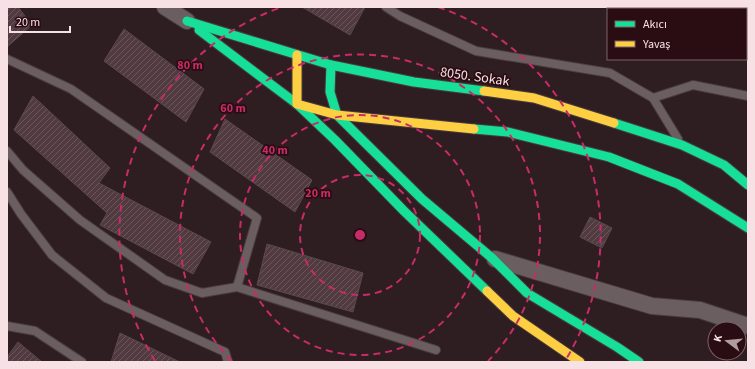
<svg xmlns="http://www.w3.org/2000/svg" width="755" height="369" font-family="'Source Sans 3',sans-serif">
<defs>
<pattern id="building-hatch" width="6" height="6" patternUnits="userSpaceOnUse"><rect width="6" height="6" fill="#513a40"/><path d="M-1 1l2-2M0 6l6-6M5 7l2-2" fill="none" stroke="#6b565b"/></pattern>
</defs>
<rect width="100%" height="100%" fill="#2e1e21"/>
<g fill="url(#building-hatch)" stroke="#584a4c">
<path d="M 7,7 L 18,7 L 32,25 L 7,47 Z"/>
<path d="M 302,7 L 365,7 L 350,35 Z"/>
<path d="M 124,29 L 204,89 L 186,122 L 104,61 Z"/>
<path d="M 33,96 L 110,168 L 99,183 L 211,242 L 193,274 L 100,225 L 107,213 L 14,130 Z"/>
<path d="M 225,119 L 312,180 L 295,212 L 210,152 Z"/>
<path d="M 590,217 L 612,228 L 602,248 L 580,237 Z"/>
<path d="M 267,244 L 363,273 L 353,312 L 257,285 Z"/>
<path d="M 120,333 L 180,362 L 111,362 Z"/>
<path d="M 18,342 L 42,362 L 7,362 L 7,357 Z"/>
</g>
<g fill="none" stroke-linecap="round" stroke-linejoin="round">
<defs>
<g id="lane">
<path d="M 386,7 L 400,16 L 476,51 L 610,73 L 653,98 L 678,139"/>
<path d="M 7,59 L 71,89 L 257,218 L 237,287 L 436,350"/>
<path d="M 653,98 L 693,85 L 748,96"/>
<path d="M 7,151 L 23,170 L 80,220 L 165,280 L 202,293 L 237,287"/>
<path d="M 7,192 L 21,214 L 52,255 L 106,298 L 225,352 L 228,362"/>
<path d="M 7,326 L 35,331 L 82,362"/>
</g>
<g id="street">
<path d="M 165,7 L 187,21"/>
<path d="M 704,7 L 712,9"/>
<path d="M 746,34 L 748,35"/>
<path d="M 495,259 L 652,306 L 700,310 L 748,326"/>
</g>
<g id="fast">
<path d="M 187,21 L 331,65 L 414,82 L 484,91"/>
<path d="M 199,30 L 297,104 L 335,140 L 404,211 L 487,291"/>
<path d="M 331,65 L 330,92 L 337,115 L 422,199 L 492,258 L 527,293 L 617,347 L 639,362"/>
<path d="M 614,123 L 682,145 L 724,165 L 748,185"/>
<path d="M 474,129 L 508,132 L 609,157 L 678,184 L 748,228"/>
</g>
<g id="slow">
<path d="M 297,55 L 297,104 L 337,115 L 474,129"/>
<path d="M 484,91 L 534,98 L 614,123"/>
<path d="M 487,291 L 513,316 L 580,362"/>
</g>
</defs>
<use href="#lane" stroke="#4a3c3e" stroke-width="10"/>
<use href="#street" stroke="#4a3c3e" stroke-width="18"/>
<use href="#fast" stroke="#4a3c3e" stroke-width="11"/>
<use href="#slow" stroke="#4a3c3e" stroke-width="11"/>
<use href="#lane" stroke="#6b5e60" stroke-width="8"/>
<use href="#street" stroke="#6b5e60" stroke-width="16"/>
<use href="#fast" stroke="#16e098" stroke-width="9"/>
<use href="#slow" stroke="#ffcf43" stroke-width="9"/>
</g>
<g fill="none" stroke="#c72c69" stroke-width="2" stroke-dasharray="7 5">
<circle cx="360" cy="235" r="60"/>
<circle cx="360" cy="235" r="120"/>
<path d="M232 361A180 180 0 1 1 488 361"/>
<path d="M155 361A241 241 0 0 1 282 7M438 7A241 241 0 0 1 565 361"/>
</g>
<g text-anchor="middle" stroke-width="3.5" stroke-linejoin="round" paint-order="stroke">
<g font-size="14" fill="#f7e1e4" stroke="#2a0d13">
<text transform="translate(475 76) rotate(8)" y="5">8050. Sokak</text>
</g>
</g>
<circle cx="360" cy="235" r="6" fill="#c72c69" stroke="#2a0d13" stroke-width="2"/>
<g font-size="12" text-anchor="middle" font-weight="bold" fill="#c72c69" stroke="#2a0d13" stroke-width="3.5" stroke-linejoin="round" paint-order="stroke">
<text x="190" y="69">80 m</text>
<text x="233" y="112">60 m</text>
<text x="275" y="154">40 m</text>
<text x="318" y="197">20 m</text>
</g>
<rect width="755" height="369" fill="none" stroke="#f7e1e4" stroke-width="16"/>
<rect x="607" y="8" width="140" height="52" fill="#2a0d13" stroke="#7c6267"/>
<rect x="615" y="21" width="20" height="6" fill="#16e098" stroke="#7c6267"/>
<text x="643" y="28" font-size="12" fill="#f7e1e4">Akıcı</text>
<rect x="615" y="41" width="20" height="6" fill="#ffcf43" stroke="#7c6267"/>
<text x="643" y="48" font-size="12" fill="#f7e1e4">Yavaş</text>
<g transform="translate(727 341) rotate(286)"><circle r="19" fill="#2a0d13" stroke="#7c6267"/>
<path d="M0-3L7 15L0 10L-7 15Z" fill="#b19da0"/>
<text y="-6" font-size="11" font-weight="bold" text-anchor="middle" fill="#f7e1e4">K</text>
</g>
<path d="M10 26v6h60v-6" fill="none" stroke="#f7e1e4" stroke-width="2"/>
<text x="16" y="26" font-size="12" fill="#f7e1e4" stroke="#2a0d13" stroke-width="3" paint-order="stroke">20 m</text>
</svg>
